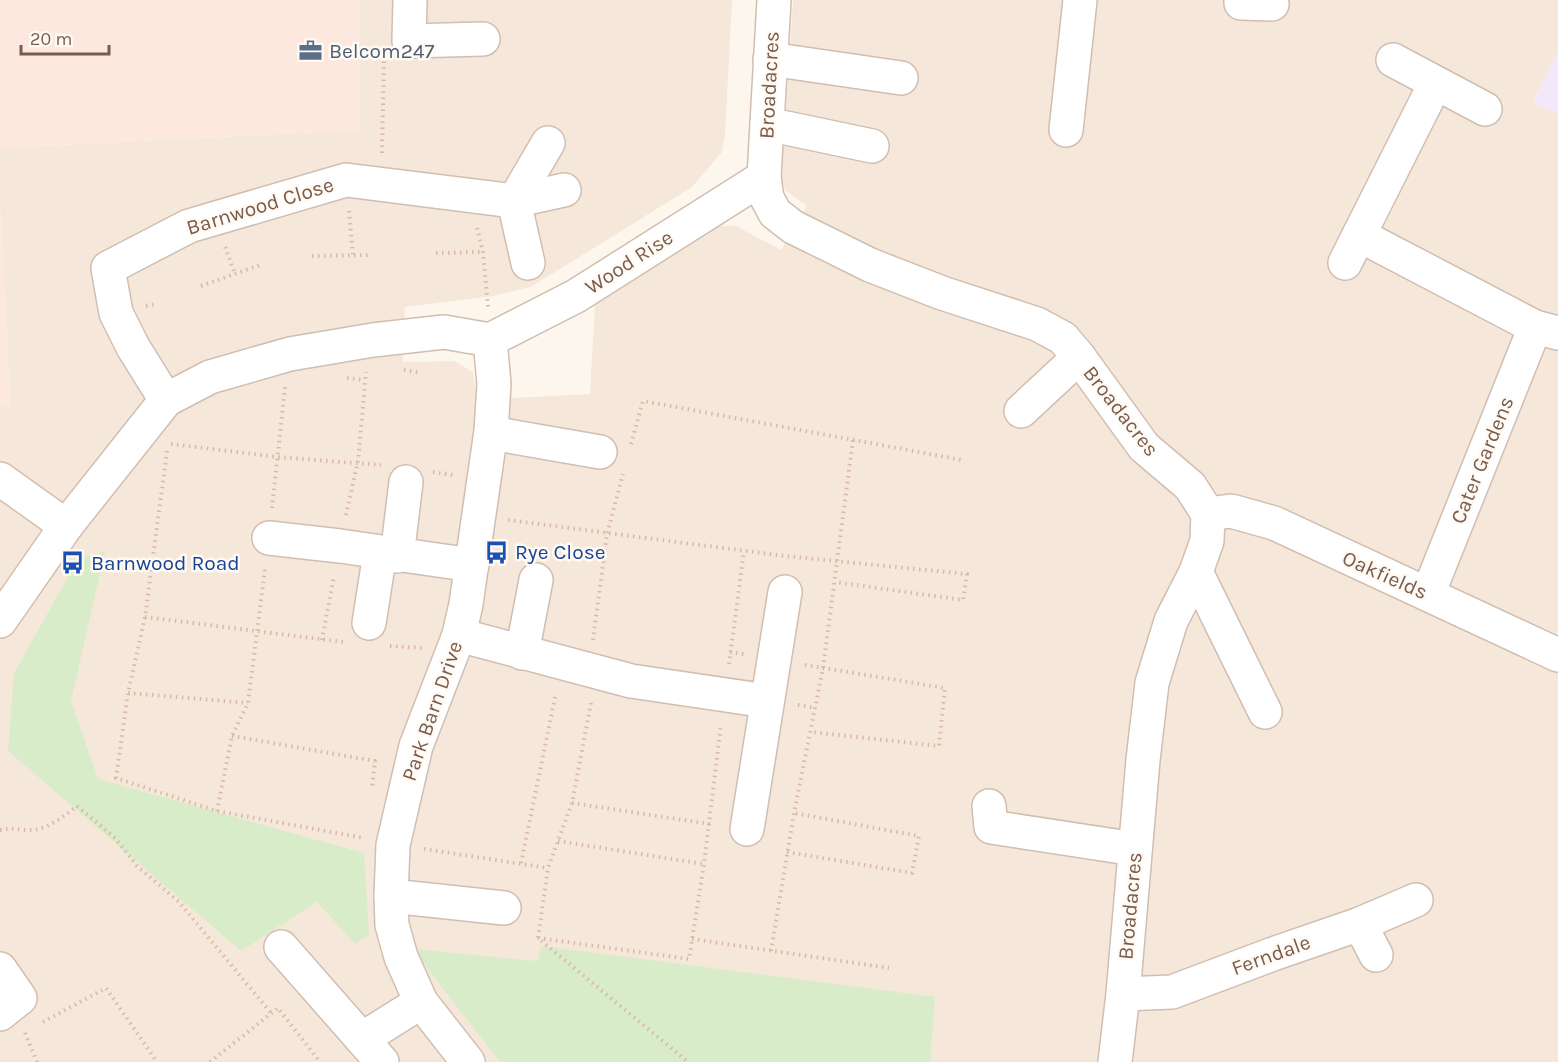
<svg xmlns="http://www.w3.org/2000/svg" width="1558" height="1062" font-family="Karla,sans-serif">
<rect width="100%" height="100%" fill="#fdf6ec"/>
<path fill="#f5e8da" d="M 360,0 L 732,0 L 725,135 L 722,152 L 692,187 L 531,287 L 494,296 L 405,307 L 403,362 L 454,361 L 473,372 L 477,400 L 590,394 L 595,305 L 712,226 L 736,226 L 781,250 L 807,206 L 786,191 L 777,170 L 777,141 L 786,110 L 793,0 L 1558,0 L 1558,52 L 1533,102 L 1558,114 L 1558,1062 L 0,1062 L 0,407 L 10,404 L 0,207 L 0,148 L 360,130 Z"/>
<g fill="#fde8e0">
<path d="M 0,0 L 360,0 L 360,130 L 0,148 Z"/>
<path d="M 0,207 L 10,404 L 0,407 Z"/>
</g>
<path fill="#f3e8fa" d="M 1558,52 L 1558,114 L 1533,103 Z"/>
<g fill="#d8ecc9">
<path d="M 105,551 L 71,701 L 98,779 L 364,853 L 369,935 L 355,944 L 317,902 L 241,951 L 8,751 L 14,673 L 78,559 Z"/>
<path d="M 541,946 L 935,997 L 930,1062 L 500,1062 L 412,949 L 538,961 Z"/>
</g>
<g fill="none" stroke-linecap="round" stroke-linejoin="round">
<defs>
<g id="minor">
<path d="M 410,0 L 409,41 L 483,39"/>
<path d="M 774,0 L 764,177 L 767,198 L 775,213 L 793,227 L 870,265 L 942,293 L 1037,324 L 1063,338 L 1079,357 L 1144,447 L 1190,486 L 1208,514 L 1207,541 L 1196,572 L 1171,621 L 1152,683 L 1143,760 L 1123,994 L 1115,1062"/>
<path d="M 1241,0 L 1241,3 L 1272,4"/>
<path d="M 770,59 L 901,78"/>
<path d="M 1393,60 L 1485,109"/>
<path d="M 1435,84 L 1359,235 L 1535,327 L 1558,333"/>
<path d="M 767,124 L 872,146"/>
<path d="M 1066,130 L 1080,0"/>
<path d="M 528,263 L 514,201 L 548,143"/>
<path d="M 1345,263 L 1359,235"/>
<path d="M 490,340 L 576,296 L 764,177"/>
<path d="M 166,400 L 133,347 L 116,313 L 108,268 L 189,226 L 346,180 L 514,201 L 564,190"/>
<path d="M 1021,411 L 1079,357"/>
<path d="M 491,433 L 600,452"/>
<path d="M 0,479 L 66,526"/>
<path d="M 1208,514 L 1231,511 L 1274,523 L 1558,655"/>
<path d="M 269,538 L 340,546 L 472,565"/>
<path d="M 397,556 L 406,482"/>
<path d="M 1196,572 L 1265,712"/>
<path d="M 1428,594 L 1535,327"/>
<path d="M 0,621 L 66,526 L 166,400 L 210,377 L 290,354 L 373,340 L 444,332 L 490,340"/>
<path d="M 369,623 L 380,553"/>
<path d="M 459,635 L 631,681 L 767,701"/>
<path d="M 522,653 L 536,580"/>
<path d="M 989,806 L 991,827 L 1135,849"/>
<path d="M 747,829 L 785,592"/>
<path d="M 391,896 L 504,908"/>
<path d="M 1360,924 L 1376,955"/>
<path d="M 281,947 L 382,1062"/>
<path d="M 0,969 L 20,998 L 0,1014"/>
<path d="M 1123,994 L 1172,992 L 1273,954 L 1360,924 L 1416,900"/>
<path d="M 362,1039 L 421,1002"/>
<path d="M 468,1062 L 421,1002 L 401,957 L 392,925 L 391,896 L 393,845 L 416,746 L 459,635 L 466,604 L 491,431 L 494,384 L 490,340"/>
</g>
</defs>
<use href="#minor" stroke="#d1beb0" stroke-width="36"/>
<g stroke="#d9b8a5" stroke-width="4" stroke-dasharray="1.5 4.5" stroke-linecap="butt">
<path d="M 382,153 L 384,58"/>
<path d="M 349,211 L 353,255"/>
<path d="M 477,228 L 483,252 L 488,307"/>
<path d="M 225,247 L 235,274"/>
<path d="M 436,253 L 483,252"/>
<path d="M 312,256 L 371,255"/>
<path d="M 201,286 L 263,264"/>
<path d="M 146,306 L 156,304"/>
<path d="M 404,370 L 421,373"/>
<path d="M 347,378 L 364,380"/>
<path d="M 171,444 L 278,457 L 381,465"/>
<path d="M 631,444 L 643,401 L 962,460"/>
<path d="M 167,451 L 145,617 L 128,693 L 116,778 L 217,811 L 364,838"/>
<path d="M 433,472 L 453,475"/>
<path d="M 272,508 L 285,387"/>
<path d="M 346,515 L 358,461 L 366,372"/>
<path d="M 508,520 L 785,556 L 967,574 L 963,600 L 835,582"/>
<path d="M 145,617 L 344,642"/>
<path d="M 322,640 L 334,576"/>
<path d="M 593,640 L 607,534 L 623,474"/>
<path d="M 390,646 L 422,648"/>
<path d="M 730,652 L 744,654"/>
<path d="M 729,664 L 744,551"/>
<path d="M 805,665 L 945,688 L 939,746 L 811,732"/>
<path d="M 128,693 L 248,703"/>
<path d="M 591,703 L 572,803 L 548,868 L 538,938 L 688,1062"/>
<path d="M 798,705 L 816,708"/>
<path d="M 232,736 L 375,761 L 372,787"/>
<path d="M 572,803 L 710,824"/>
<path d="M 217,811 L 232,736 L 248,703 L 265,569"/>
<path d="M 0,830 C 10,828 15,829 24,830 C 46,832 61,818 77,806 L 115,838 L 137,866 L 179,902 L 271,1013"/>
<path d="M 558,841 L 704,864"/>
<path d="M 424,849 L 548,868"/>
<path d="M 787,852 L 912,873 L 919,836 L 794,813"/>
<path d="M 521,863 L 556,693"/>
<path d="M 538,938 L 689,959 L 704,864 L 721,725"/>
<path d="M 692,939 L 889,968"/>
<path d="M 771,951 L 794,813 L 823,668 L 853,440"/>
<path d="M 43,1022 L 106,988 L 157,1062"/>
<path d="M 25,1033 L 37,1062"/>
<path d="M 210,1062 L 278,1008 L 320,1062"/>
</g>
<use href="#minor" stroke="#fff" stroke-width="33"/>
</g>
<defs>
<symbol id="office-bare" viewBox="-9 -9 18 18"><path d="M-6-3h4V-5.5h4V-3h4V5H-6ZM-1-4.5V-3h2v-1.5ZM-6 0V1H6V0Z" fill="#5c6f8a" stroke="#fffaf3" stroke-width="2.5" paint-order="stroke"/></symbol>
<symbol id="bus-bare" viewBox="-9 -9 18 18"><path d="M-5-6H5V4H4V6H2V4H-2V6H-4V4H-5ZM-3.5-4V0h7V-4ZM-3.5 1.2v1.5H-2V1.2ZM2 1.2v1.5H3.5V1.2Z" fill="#1a4fb4" stroke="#fffaf3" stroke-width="2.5" paint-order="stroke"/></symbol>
</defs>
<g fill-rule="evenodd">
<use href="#office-bare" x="294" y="34" width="33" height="33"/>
<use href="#bus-bare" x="480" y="536" width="33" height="33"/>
<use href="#bus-bare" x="56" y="546" width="33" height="33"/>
</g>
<g text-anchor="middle" stroke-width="5" stroke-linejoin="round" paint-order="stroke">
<g font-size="21" fill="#4e5e75" stroke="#fffaf3" text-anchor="start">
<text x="329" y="58">Belcom247</text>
</g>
<g font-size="21" fill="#7a5c4d" stroke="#fffaf3">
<text transform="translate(769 85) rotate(-87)" y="7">Broadacres</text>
<text transform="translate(260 206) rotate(-17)" y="7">Barnwood Close</text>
<text transform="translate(629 262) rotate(-33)" y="7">Wood Rise</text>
<text transform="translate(1121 411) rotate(52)" y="7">Broadacres</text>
<text transform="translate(1482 460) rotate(-68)" y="7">Cater Gardens</text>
<text transform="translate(1385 575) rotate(24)" y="7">Oakfields</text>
<text transform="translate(432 711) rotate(-71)" y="7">Park Barn Drive</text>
<text transform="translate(1130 906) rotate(-85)" y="7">Broadacres</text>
<text transform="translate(1271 955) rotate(-20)" y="7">Ferndale</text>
</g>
<g font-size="21" fill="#164399" stroke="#fffaf3" text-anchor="start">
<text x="515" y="559">Rye Close</text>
<text x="91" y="570">Barnwood Road</text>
</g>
</g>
<path d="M21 45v9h88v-9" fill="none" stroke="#7a5c4d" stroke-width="3"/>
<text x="30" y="45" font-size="18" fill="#7a5c4d" stroke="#fffaf3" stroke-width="4.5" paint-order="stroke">20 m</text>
</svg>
